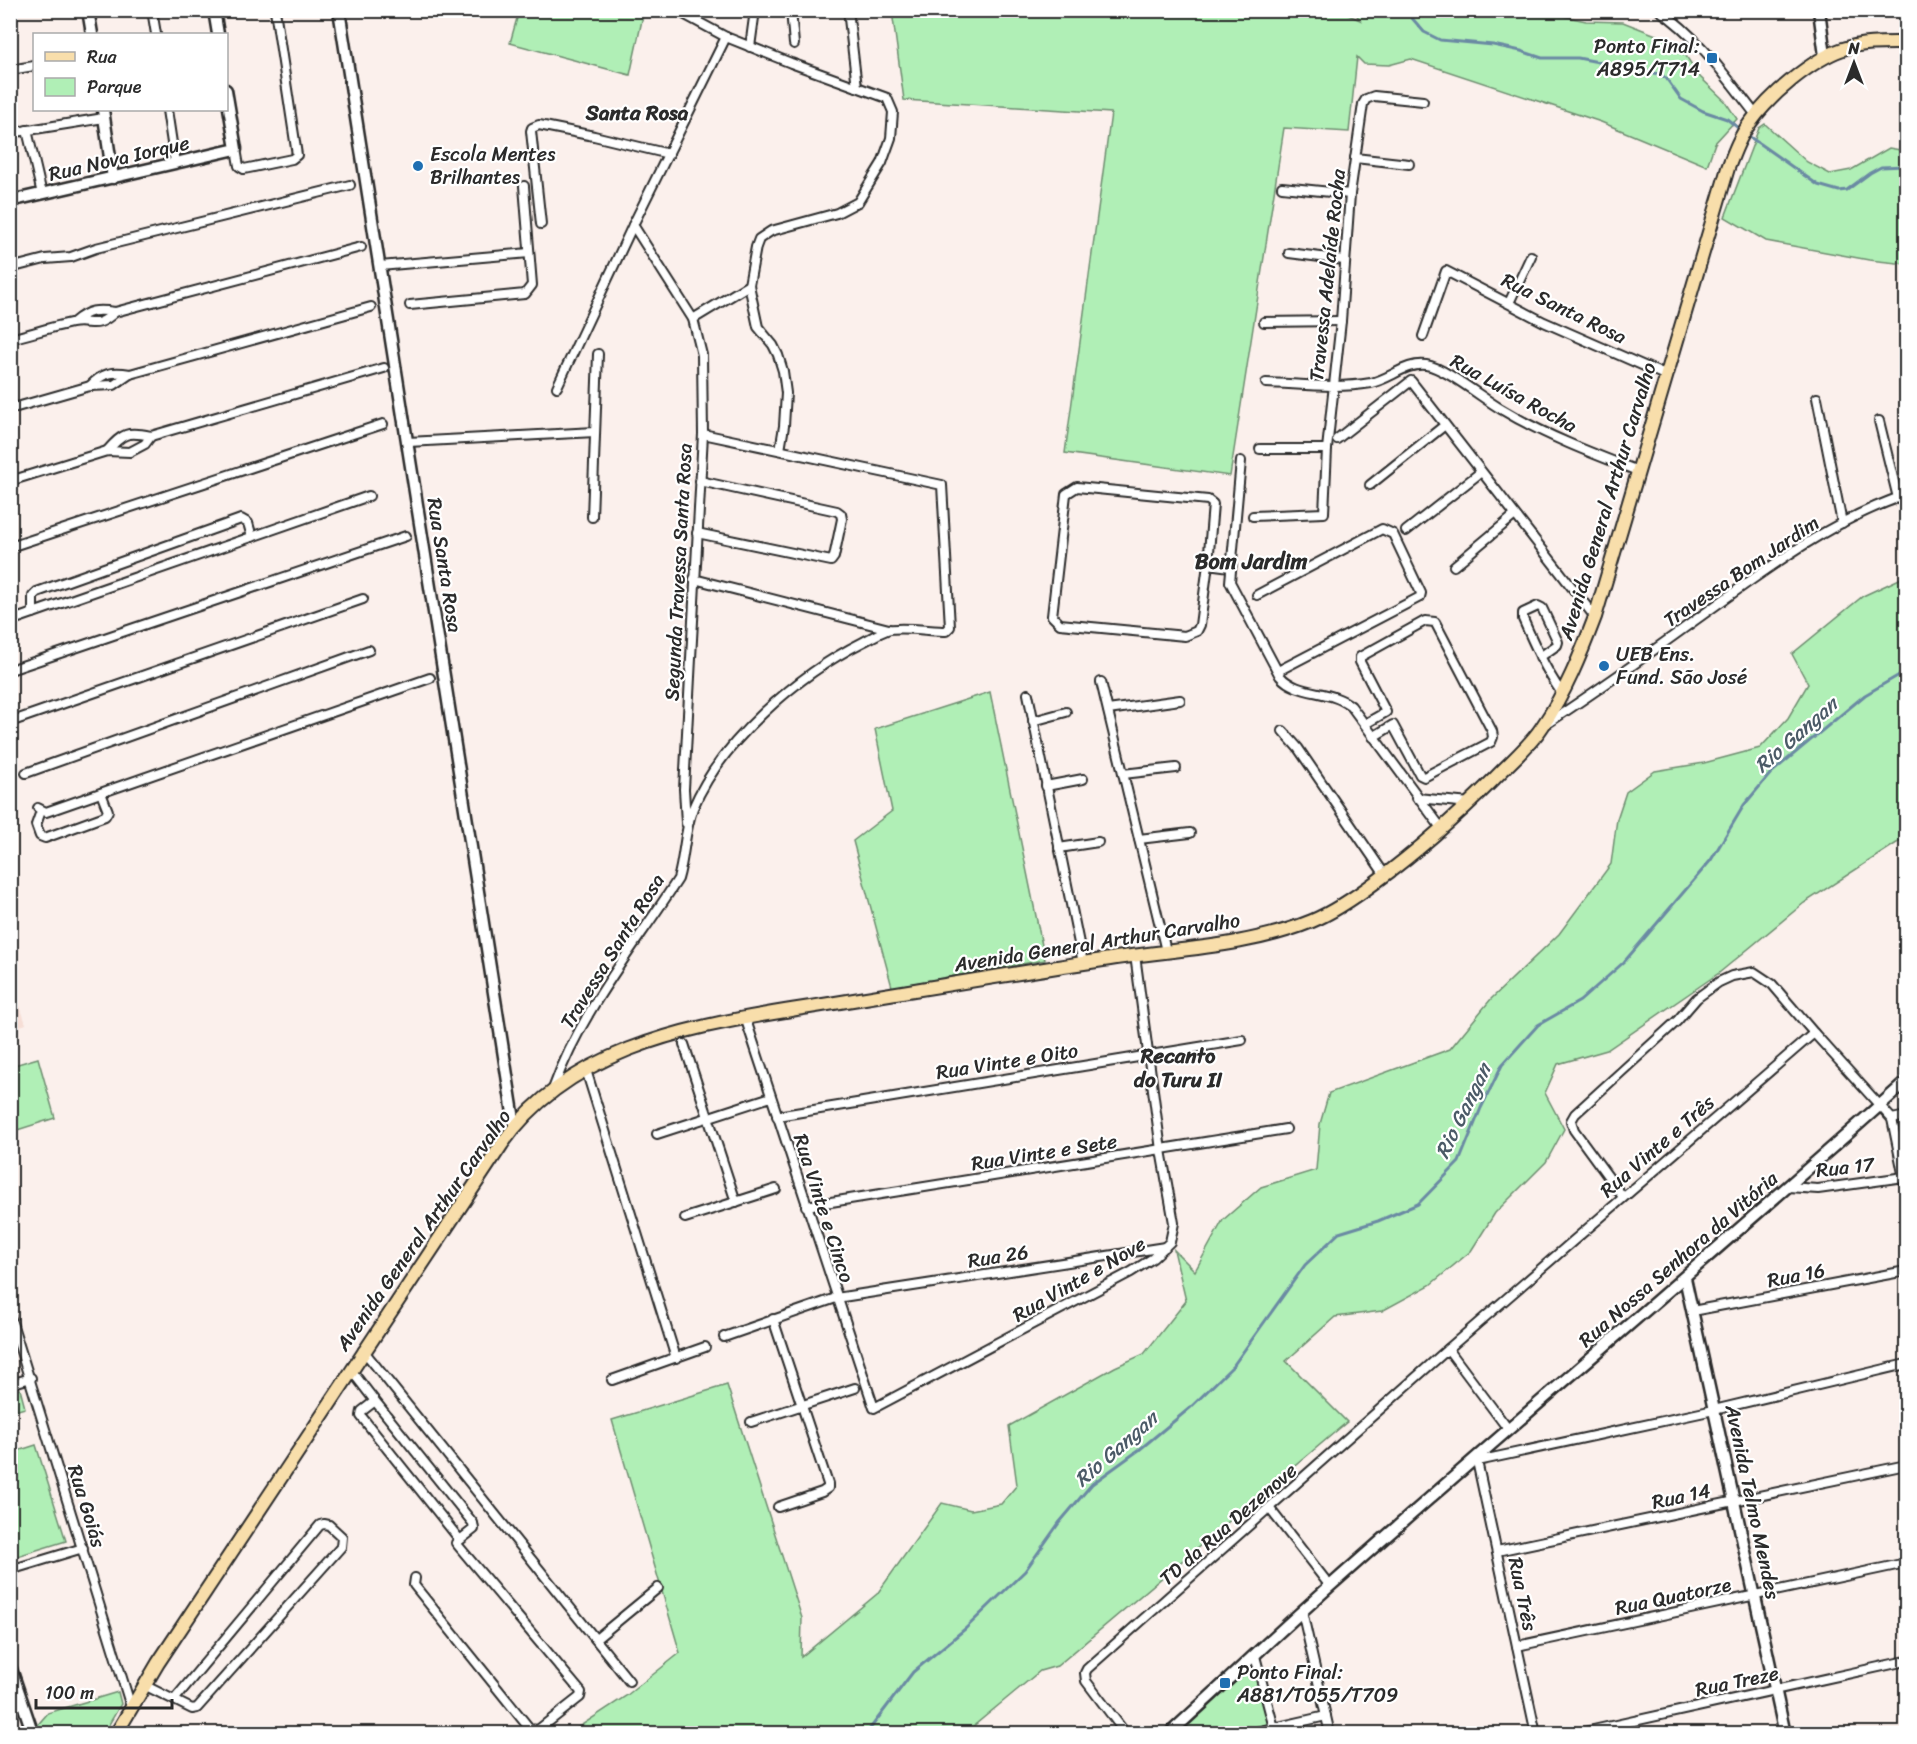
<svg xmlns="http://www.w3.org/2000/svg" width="1917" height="1744" font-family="Sriracha,sans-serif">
<rect width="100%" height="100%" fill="#fbf0ec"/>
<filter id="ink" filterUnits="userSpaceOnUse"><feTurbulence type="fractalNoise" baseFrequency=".0167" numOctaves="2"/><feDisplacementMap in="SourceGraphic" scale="12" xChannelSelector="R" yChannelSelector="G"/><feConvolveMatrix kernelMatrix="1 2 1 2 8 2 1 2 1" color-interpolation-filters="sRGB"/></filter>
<g filter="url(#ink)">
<path fill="#f6ded6" d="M 10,976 L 26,1024 L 11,1029 L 10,1029 Z"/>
<g fill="#b0efb6" stroke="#6e8d70" stroke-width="1.5">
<path d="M 1337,10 L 1360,20 L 1354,11 L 1534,10 L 1586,21 L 1623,22 L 1666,39 L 1686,56 L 1700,77 L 1725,101 L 1737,119 L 1715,143 L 1707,166 L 1601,122 L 1411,59 L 1389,65 L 1364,64 L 1357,57 L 1349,132 L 1284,128 L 1230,476 L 1065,453 L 1111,113 L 904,100 L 892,11 Z"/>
<path d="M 519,11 L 644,11 L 630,75 L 510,43 Z"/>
<path d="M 1765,124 L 1807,162 L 1830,174 L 1851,170 L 1889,148 L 1906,151 L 1906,264 L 1869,260 L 1766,241 L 1725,217 L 1759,128 Z"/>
<path d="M 1906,576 L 1906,837 L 1804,903 L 1719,973 L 1607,1050 L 1558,1064 L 1545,1093 L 1564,1129 L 1546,1162 L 1495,1213 L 1471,1251 L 1430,1285 L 1382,1311 L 1335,1317 L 1286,1361 L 1347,1422 L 1057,1666 L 1040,1671 L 965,1733 L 568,1734 L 626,1696 L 680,1653 L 612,1420 L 727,1385 L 802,1618 L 801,1657 L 877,1594 L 942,1503 L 971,1510 L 1001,1504 L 1017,1485 L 1009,1426 L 1115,1367 L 1144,1354 L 1186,1301 L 1174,1250 L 1195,1271 L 1223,1220 L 1261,1187 L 1316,1170 L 1320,1124 L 1329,1093 L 1450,1049 L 1491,999 L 1559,934 L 1611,864 L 1617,819 L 1626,792 L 1655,771 L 1704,763 L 1760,748 L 1788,718 L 1808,684 L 1792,654 L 1863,596 Z"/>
<path d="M 990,692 L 1045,960 L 892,987 L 853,841 L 892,811 L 875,729 Z"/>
<path d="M 38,1058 L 55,1118 L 11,1132 L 11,1066 Z"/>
<path d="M 20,1389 L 25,1408 L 11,1412 L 11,1391 Z"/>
<path d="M 36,1445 L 66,1541 L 11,1558 L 11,1453 Z"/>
<path d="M 1254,1665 L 1270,1725 L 1231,1733 L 1178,1734 Z"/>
<path d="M 118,1692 L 121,1704 L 104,1733 L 37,1733 L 35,1728 L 48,1713 Z"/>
</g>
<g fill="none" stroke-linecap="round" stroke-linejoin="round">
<g stroke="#6b8aa3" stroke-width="3">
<path d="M 1405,10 L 1424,32 L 1440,40 L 1493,45 L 1521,51 L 1542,58 L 1578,58 L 1659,74 L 1666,78 L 1681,99 L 1703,111 L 1727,119 L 1742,131"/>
<path d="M 1747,135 L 1818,185 L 1839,191 L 1847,190 L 1870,173 L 1881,167 L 1906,166"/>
<path d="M 866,1734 L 913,1672 L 965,1629 L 1025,1571 L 1059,1523 L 1092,1484 L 1139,1450 L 1191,1407 L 1233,1366 L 1305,1265 L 1339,1233 L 1378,1221 L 1418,1204 L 1459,1162 L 1481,1108 L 1502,1065 L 1538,1025 L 1580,1001 L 1624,962 L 1711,860 L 1744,805 L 1771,773 L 1865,695 L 1906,671"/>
</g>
<defs>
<g id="street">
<path d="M 152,10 L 156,34"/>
<path d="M 676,10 L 726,37 L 791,63 L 887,98 L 893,112 L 891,138 L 882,163 L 858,202 L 837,213 L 771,231 L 759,239 L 756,247 L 749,285 L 758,327 L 773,345 L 778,355 L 783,371 L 786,393 L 784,426 L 780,450"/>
<path d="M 791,10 L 794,44"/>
<path d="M 848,10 L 857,87"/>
<path d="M 1659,10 C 1700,38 1726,77 1756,115"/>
<path d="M 750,47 L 755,10"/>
<path d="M 10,70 L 34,66"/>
<path d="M 167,110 L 175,163"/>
<path d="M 27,130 L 42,194"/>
<path d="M 10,133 L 104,118"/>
<path d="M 236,149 L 239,166 L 244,169 L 292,159 L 297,155 L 275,10"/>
<path d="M 1355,158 L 1409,164"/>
<path d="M 1282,187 L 1350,194"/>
<path d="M 541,224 L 531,131 L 532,128 L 539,125 L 594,136 L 669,154"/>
<path d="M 633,225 L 693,319 L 702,355 L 703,434 L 684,789 L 686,823"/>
<path d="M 1289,253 L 1344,260"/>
<path d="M 380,266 L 529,253"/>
<path d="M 10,268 L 45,259 L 71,257 L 96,248 L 350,185"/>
<path d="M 1509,303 L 1531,256"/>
<path d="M 410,305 L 525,294 L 532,285 L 524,186"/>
<path d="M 115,312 L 361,247"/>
<path d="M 693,319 L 749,285"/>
<path d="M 1264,322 L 1341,321"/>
<path d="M 1423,336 L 1446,271 L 1544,322 L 1667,376"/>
<path d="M 10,339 C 31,334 51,327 71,323 C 91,319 95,331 115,312 C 97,309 88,310 74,322"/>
<path d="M 1266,383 C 1300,384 1336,389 1371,383 C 1390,379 1407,362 1426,365 C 1446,368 1482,398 1501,409 C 1544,435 1591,453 1638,471"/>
<path d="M 90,386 C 102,373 112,371 130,374"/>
<path d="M 557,387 L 633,225 L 726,37"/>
<path d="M 1817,398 L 1842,523"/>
<path d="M 10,409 L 90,386 L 114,385 L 130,374 L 371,307"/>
<path d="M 1879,421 L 1898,498"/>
<path d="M 1337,439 L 1411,381 L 1595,617"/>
<path d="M 408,442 L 595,432"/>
<path d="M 1260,449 L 1327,449"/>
<path d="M 107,451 C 123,433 127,431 151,436 L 384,368"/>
<path d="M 1241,461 L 1230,582 L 1280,676 C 1297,696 1330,689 1351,706 L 1442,829"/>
<path d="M 10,481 L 107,451 L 130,452 L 145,444 L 151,436"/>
<path d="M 1370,485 L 1445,425"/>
<path d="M 1077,487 L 1208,500 L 1213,504 L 1208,564 L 1200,625 L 1197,631 L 1185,636 L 1060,624 L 1052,616 L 1066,494 Z"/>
<path d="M 1253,516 L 1324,513 L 1327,449 L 1341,321 L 1350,194 L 1363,104 L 1366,99 L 1374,96 L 1423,101"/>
<path d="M 592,517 L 598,354"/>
<path d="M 1406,531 L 1481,472"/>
<path d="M 697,533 L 831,561 L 834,557 L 842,519 L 841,514 L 837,511 L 700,481"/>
<path d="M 10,547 L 383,424"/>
<path d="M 1208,564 L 1230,567"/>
<path d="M 1454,566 L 1515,515"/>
<path d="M 694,579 L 889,629"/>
<path d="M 1257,595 L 1382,529 L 1393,534 L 1421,593 L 1420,597 L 1278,671"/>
<path d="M 33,613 L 33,596 L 37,592 L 241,519 L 248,523 L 252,537"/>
<path d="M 10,621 L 369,496"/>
<path d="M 1540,657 L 1557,645 L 1558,642 L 1542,608 L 1538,606 L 1523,613 L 1523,619 C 1534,644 1545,669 1561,692"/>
<path d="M 10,670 L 406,536"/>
<path d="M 1101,682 L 1166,951"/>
<path d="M 1028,694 L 1083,963"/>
<path d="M 1108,710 L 1180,700"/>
<path d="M 1033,721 L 1066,712"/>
<path d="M 10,722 L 363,599"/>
<path d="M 1548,723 C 1598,690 1646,656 1694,621 C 1761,573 1828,521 1906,495"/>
<path d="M 1365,724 L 1386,712 L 1360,662 L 1360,657 L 1425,621 L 1435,622 L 1492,731 L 1493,737 L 1491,742 L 1424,777 L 1420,775 L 1393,725 L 1373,737"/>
<path d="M 1283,731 L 1298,748 L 1385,875"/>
<path d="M 26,773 L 369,650"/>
<path d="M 1123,774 L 1176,768"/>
<path d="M 1046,786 L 1083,779"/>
<path d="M 1417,798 L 1470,803"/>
<path d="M 38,808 L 46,812 L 430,678"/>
<path d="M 41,811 L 36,825 L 40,836 L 45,838 L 105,816 L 108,811 L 101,793"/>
<path d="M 1139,839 L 1190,833"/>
<path d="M 1059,848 L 1098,842"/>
<path d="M 745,1017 L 874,1408 L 1131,1272 L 1153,1258 L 1170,1242 L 1174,1223 L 1161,1150 L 1135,955"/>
<path d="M 684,1044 L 736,1202"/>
<path d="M 586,1070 L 676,1358"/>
<path d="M 553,1089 C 582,1009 633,949 678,879 C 685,855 684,831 693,808 C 721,741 799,674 863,642 C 871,638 879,633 887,630 C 898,626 932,631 946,631 L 950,627 L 942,485 L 703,434"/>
<path d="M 777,1116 L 1242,1040"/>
<path d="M 1892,1119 L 1906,1116"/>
<path d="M 657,1134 L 771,1097"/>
<path d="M 1788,1187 L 1818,1189 L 1904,1177"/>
<path d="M 1623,1197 L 1574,1130 L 1571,1121 L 1575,1114 L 1677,1021 L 1697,998 L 1719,982 L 1732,976 L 1754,972 L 1772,984 L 1814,1033"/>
<path d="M 806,1206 L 1286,1129"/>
<path d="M 685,1218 L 776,1189"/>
<path d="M 1692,1311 L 1906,1271"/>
<path d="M 10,1316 L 131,1707"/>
<path d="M 773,1319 L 828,1484 L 828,1488 L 822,1492 L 778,1507"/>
<path d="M 724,1337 L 836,1298 L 1165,1247"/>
<path d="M 1448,1349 L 1508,1429"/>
<path d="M 363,1350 L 629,1681"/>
<path d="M 351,1370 L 375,1401 L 473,1523 L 474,1529 L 460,1540 L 361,1416 L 362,1411 L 375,1401"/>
<path d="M 612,1380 L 705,1347"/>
<path d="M 10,1384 L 31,1378"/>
<path d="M 751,1422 L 855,1388"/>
<path d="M 1477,1461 L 1536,1734"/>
<path d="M 1473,1462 L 1714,1410 L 1906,1364"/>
<path d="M 1270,1509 L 1330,1586"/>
<path d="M 324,1524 L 329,1525 L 342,1537 L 341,1547 L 197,1708 L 192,1709 L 174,1700 L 320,1525 Z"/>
<path d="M 1497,1551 L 1906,1465"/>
<path d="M 10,1570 L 83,1548"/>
<path d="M 415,1578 L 414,1585 L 530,1729 L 538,1730 L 580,1697 L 581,1692 L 456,1543"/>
<path d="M 1302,1611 L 1330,1734"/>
<path d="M 596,1639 L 658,1588"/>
<path d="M 1517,1646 L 1906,1563"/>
<path d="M 1255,1656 L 1274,1728"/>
<path d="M 144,1685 L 174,1700"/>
<path d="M 10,1706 L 22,1702"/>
<path d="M 1126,1734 L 1086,1681 L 1085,1673 L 1087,1669 L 1448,1349 L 1814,1033 L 1892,1119 L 1906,1188"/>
<path d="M 1247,1734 L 1326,1716"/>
<path d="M 1575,1734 L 1906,1661"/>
</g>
<g id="secondary">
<path d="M 88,10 L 92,34"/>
<path d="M 214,10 L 218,34"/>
<path d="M 339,10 L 515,1126"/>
<path d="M 1819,10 L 1825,56"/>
<path d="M 103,110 L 113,178"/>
<path d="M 10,201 L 236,149 L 226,90"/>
<path d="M 1685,1278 L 1785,1734"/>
<path d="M 10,1666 L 33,1734"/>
<path d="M 1169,1734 C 1223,1685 1275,1635 1330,1586 C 1520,1417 1716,1252 1906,1082"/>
</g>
<path id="primary" d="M 116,1734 L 158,1663 L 502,1144 C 566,1052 681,1028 785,1011 C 893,994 1001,975 1110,959 C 1176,949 1249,947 1312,921 C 1336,911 1357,896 1377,881 C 1419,850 1457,816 1494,779 C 1510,762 1529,747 1542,727 C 1565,694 1581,654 1595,617 L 1728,168 C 1734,152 1740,136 1750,123 C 1770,95 1811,60 1843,49 C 1864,42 1885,43 1906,43"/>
</defs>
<use href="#street" stroke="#2b2b2b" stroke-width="12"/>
<use href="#secondary" stroke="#2b2b2b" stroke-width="15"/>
<use href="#primary" stroke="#2b2b2b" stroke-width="16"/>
<use href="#street" stroke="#fff" stroke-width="8"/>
<use href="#secondary" stroke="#fff" stroke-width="10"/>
<use href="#primary" stroke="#f8deab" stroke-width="12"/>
</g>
</g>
<g fill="#1f6fb2" stroke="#fff" stroke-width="2">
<rect x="1706" y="52" width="12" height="12" rx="3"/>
<circle cx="418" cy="166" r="6"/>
<circle cx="1604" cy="666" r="6"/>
<rect x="1219" y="1677" width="12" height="12" rx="3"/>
</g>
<g text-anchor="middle" stroke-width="4.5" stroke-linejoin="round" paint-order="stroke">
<g font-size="20" fill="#2b2b2b" stroke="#fff" text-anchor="start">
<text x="1700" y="53" text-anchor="end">Ponto Final:<tspan x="1700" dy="23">A895/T714</tspan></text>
<text x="430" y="161">Escola Mentes<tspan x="430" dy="23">Brilhantes</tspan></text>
<text x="1616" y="661">UEB Ens.<tspan x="1616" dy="23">Fund. São José</tspan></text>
<text x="1237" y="1679">Ponto Final:<tspan x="1237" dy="23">A881/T055/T709</tspan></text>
</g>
<g font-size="20" fill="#2b2b2b" stroke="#fff">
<text transform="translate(119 158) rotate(-13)" y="7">Rua Nova Iorque</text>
<text transform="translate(1327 275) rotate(-84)" y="7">Travessa Adelaíde Rocha</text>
<text transform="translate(1564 308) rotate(26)" y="7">Rua Santa Rosa</text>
<text transform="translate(1514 393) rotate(29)" y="7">Rua Luísa Rocha</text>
<text transform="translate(1607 501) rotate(-73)" y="7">Avenida General Arthur Carvalho</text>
<text transform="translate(445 565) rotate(81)" y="7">Rua Santa Rosa</text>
<text transform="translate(1741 571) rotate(-34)" y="7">Travessa Bom Jardim</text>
<text transform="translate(678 572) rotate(-87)" y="7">Segunda Travessa Santa Rosa</text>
<text transform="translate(1097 942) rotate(-9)" y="7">Avenida General Arthur Carvalho</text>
<text transform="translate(612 951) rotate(-58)" y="7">Travessa Santa Rosa</text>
<text transform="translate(1007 1061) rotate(-9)" y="7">Rua Vinte e Oito</text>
<text transform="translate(1657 1146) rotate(-41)" y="7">Rua Vinte e Três</text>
<text transform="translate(1044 1152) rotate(-9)" y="7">Rua Vinte e Sete</text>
<text transform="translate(1845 1167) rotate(-6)" y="7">Rua 17</text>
<text transform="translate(824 1208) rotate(72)" y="7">Rua Vinte e Cinco</text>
<text transform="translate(423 1230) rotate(-55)" y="7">Avenida General Arthur Carvalho</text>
<text transform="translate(998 1256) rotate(-9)" y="7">Rua 26</text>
<text transform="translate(1678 1259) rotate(-41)" y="7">Rua Nossa Senhora da Vitória</text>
<text transform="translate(1796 1275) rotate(-11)" y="7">Rua 16</text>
<text transform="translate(1079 1279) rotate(-30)" y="7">Rua Vinte e Nove</text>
<text transform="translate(1681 1496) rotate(-12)" y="7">Rua 14</text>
<text transform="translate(1753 1502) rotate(78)" y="7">Avenida Telmo Mendes</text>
<text transform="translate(87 1506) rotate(73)" y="7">Rua Goiás</text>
<text transform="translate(1228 1524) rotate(-41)" y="7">TD da Rua Dezenove</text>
<text transform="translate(1523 1594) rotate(78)" y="7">Rua Três</text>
<text transform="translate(1673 1596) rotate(-12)" y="7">Rua Quatorze</text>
<text transform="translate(1737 1681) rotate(-12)" y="7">Rua Treze</text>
</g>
<g font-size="21" font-weight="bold" fill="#2b2b2b" stroke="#fff">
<text x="637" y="120">Santa Rosa</text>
<text x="1178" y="1063">Recanto<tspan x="1178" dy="24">do Turu II</tspan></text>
</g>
<g font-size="21" font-style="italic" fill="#4b5a67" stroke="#fff">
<text transform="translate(1796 735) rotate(-41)" y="7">Rio Gangan</text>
<text transform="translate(1463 1111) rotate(-64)" y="7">Rio Gangan</text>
<text transform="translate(1116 1449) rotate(-41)" y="7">Rio Gangan</text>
</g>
<g font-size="22" font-weight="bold" fill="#2b2b2b" stroke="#fff">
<text x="1251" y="569">Bom Jardim</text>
</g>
</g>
<rect width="1917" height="1744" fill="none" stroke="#fff" stroke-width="36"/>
<rect x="18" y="18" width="1881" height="1708" fill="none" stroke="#2b2b2b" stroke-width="2" filter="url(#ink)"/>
<rect x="33" y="33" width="195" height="78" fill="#ffffff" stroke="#aaaaaa" stroke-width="1.5"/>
<rect x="45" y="52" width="30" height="9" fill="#f8deab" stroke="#aaaaaa" stroke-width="1.5"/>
<text x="87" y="63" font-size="18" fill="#2b2b2b">Rua</text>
<rect x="45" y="78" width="30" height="18" fill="#b0efb6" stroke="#aaaaaa" stroke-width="1.5"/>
<text x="87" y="93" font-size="18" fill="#2b2b2b">Parque</text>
<g transform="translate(1854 63)" stroke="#ffffff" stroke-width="4.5" paint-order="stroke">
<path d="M0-4.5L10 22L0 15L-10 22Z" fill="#2b2b2b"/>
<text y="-9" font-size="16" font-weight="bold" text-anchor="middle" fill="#2b2b2b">N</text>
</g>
<path d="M36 1699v9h136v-9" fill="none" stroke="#2b2b2b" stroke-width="3"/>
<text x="45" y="1699" font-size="18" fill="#2b2b2b" stroke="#ffffff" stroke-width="4.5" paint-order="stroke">100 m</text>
</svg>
